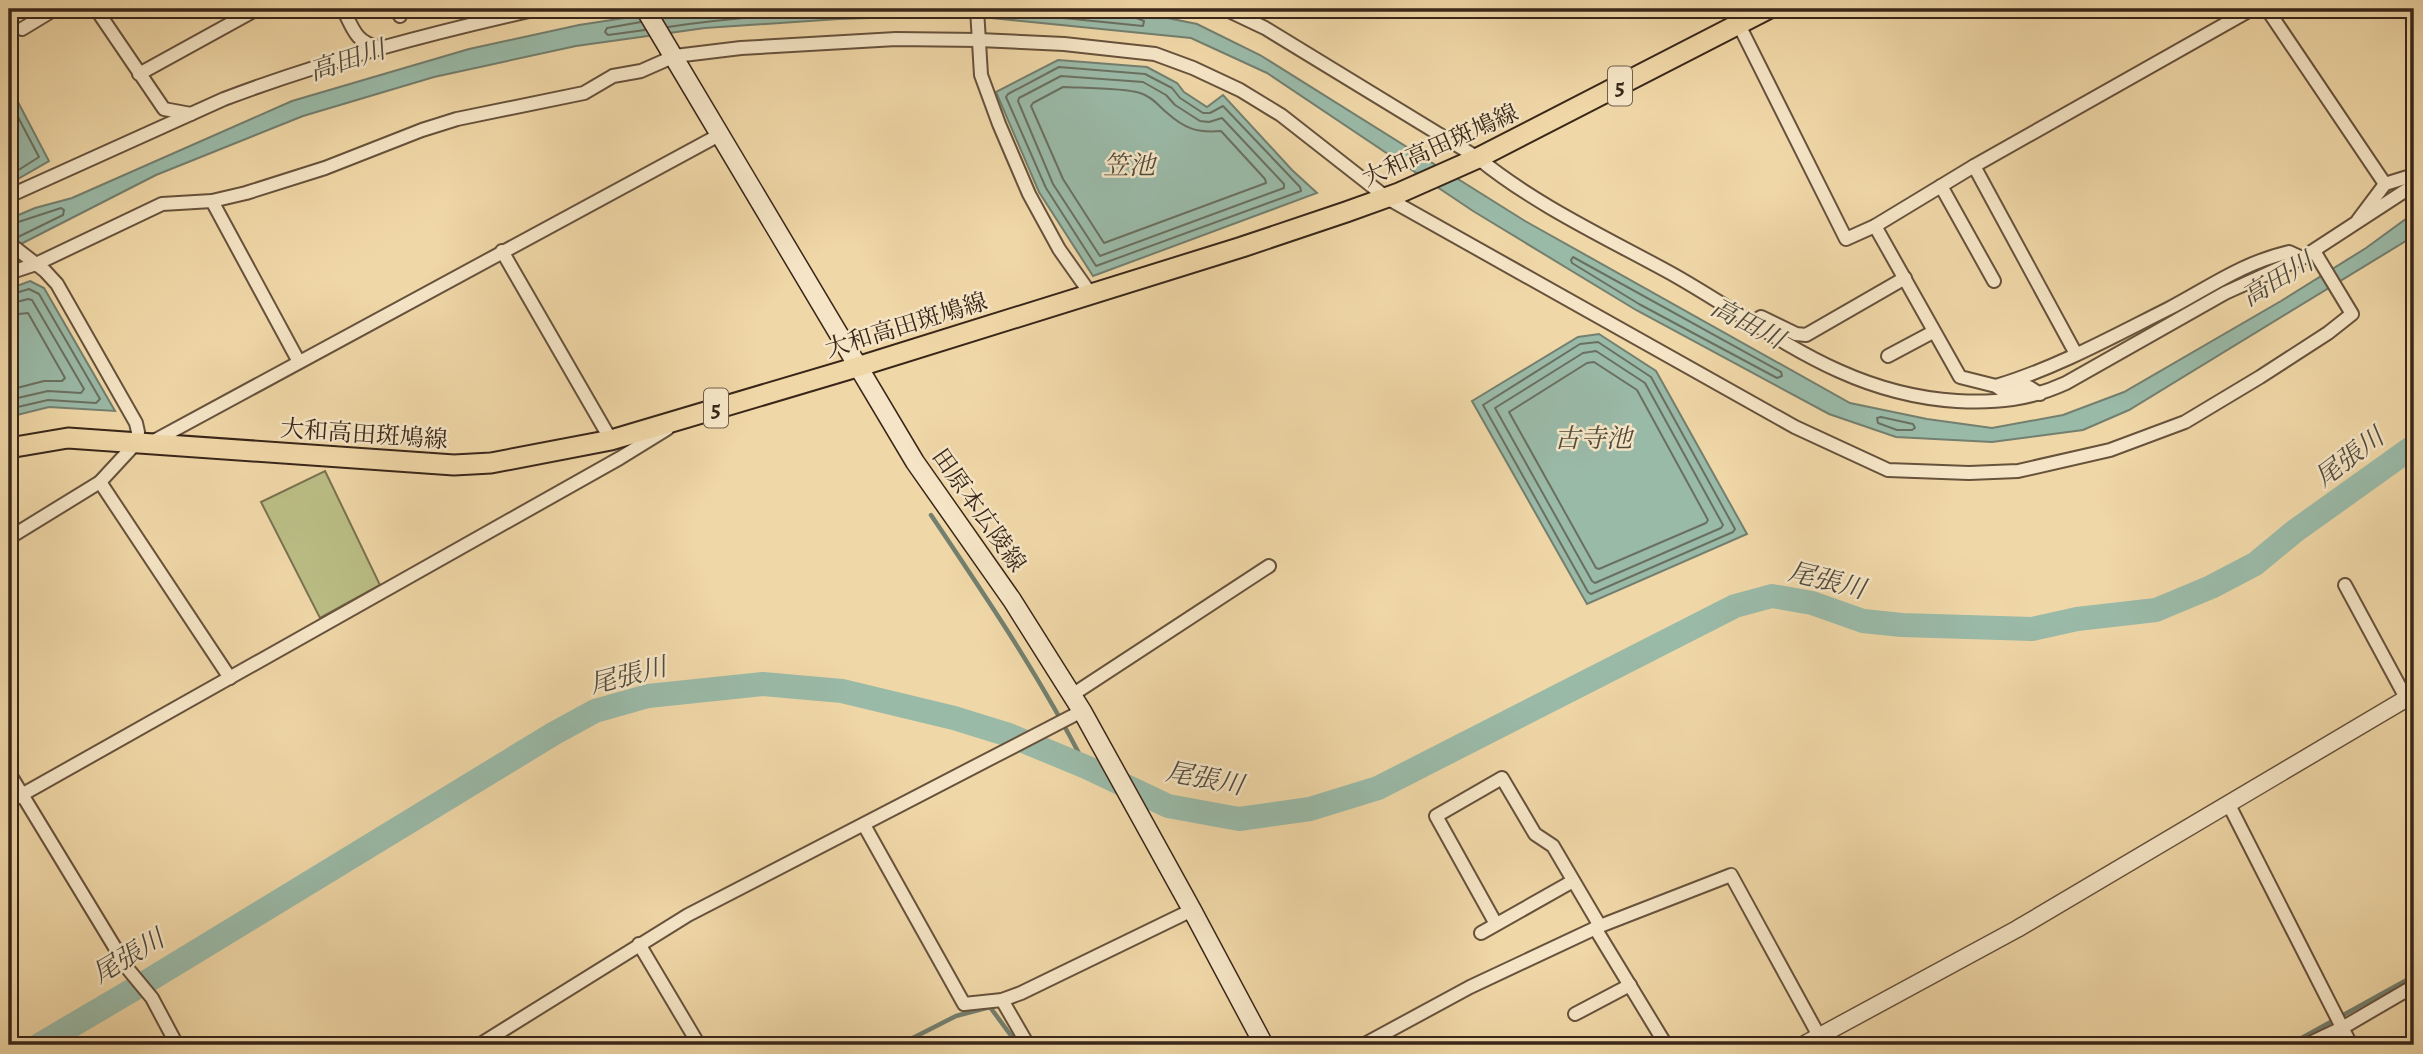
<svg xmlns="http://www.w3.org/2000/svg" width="2423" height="1054" font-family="Alegreya,'Noto Serif JP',serif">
<rect width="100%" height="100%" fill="#f0d7a7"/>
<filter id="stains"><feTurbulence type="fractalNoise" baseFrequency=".00286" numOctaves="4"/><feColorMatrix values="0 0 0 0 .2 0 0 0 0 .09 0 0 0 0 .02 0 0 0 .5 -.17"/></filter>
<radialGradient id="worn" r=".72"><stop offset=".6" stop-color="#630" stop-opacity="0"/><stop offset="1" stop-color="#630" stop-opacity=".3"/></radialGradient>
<path fill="#bbbe86" stroke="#7a7250" stroke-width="2" d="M 325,471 L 380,585 L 320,618 L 261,502 Z"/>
<g fill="#9abaa8" stroke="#737f6f" stroke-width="2">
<path d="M 683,9 L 1123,9 L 1197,24 L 1260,55 L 1525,221 L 1850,403 L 1927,419 L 1992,428 L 2063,415 L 2124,392 L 2281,301 L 2366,248 L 2414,213 L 2414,236 L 2129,410 L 2083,430 L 1992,442 L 1896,437 L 1829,414 L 1636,310 L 1473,211 L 1267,73 L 1191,38 L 962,15 L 839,19 L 705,28 L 576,46 L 434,77 L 303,116 L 156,175 L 9,250 L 9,219 L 35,208 L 72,198 L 292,101 L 469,49 L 579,25 Z"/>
<path d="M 1058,60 L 1147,67 L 1177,83 L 1184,92 L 1207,107 L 1223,95 L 1292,170 L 1317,193 L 1093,276 L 1039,192 L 996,92 Z"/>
<path d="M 9,85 L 49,161 L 9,184 Z"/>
<path d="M 30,281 L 44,288 L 115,411 L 49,407 L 9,417 L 9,289 Z"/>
<path d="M 1599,334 L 1656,371 L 1747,534 L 1587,604 L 1472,401 L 1578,337 Z"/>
</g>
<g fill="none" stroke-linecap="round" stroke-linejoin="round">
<g stroke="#6a7060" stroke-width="2">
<path d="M 676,9 L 677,14 L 680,16 L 757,9"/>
<path d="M 1049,9 L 1119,16 L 1122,14 L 1122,9"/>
<path d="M 985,10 L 1143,26 L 1144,21 L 1134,17 L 1131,9"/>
<path d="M 641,22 L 607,28 L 605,32 L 608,35 L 645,30"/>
<path d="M 668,27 C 755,14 843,11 931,9"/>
<path d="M 1059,67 L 1145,74 L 1172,88 L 1180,98 L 1203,113 L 1210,113 L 1223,106 L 1300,187 L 1301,191 L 1096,266 L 1046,188 L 1006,97 L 1008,94 Z"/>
<path d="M 1061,76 L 1143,82 L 1166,95 L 1175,105 L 1200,121 L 1209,122 L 1222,118 L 1284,184 L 1284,188 L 1100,256 L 1053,184 L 1018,101 L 1019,98 Z"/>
<path d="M 1063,87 C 1082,88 1124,88 1140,93 C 1151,96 1158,105 1166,112 C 1185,129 1197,133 1221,131 L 1265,179 L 1266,183 L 1104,243 L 1063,179 L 1031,106 L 1033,103 Z"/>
<path d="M 9,100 L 39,157 L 9,176"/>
<path d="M 9,225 L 61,208 L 64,210 L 63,215 L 16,238"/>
<path d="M 1573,257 L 1781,372 L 1782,376 L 1777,378 L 1639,304 L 1572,263 L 1571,260 Z"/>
<path d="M 9,295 L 29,289 L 39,294 L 100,399 L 96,403 L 48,400 L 9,409"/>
<path d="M 9,304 L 28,299 L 32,300 L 84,389 L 81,393 L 48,391 L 9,400"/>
<path d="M 9,315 L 28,313 L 65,378 L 62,381 L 44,381 L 9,390"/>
<path d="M 1598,342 L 1651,377 L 1735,529 L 1733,532 L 1591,594 L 1588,592 L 1483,405 L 1580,344 Z"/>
<path d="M 1596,351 L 1645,383 L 1723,525 L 1721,528 L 1595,583 L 1592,581 L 1495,408 L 1583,353 Z"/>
<path d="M 1594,362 L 1637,390 L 1708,520 L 1706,523 L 1599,569 L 1596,568 L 1509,412 L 1587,363 Z"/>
<path d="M 1881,417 L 1913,424 L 1915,428 L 1912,430 L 1897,430 L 1878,423 L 1877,418 Z"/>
</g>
<g stroke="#737f6f" stroke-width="4.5">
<path d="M 931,515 C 986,597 1041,678 1086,767"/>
<path d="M 899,1045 L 956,1016 L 990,1007 L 1018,1045"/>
<path d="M 2289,1045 L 2414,976"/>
</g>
<path stroke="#9abaa8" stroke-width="24" d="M 39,1045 L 146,982 L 553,734 L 595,711 L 648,696 L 763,684 L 842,691 L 954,718 L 1009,735 L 1086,767 L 1168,806 L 1239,819 L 1310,809 L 1378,788 L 1735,606 L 1772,596 L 1812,603 L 1863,621 L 1902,625 L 2032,629 L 2077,619 L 2156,610 L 2211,587 L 2255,564 L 2295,531 L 2414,446"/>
<defs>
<g id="minor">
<path d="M 96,9 L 164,109 L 191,114"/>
<path d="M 343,9 C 353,28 355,42 378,47"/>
<path d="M 397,9 L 400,16"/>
<path d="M 977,9 L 981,75 L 999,124 L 1029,194 L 1059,249 L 1090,293"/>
<path d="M 1225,9 L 1265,28 L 1478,158 C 1535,205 1609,239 1674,275 C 1769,329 1842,394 1957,401 C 1997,403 2029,400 2066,383 L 2225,293 L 2302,258 L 2414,185"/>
<path d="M 1731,9 L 1846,239 L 1875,226 L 1974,166 L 2252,9"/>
<path d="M 2267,9 L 2385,184"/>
<path d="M 22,29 L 55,9"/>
<path d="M 139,74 L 257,9"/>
<path d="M 1974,166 L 2076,354"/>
<path d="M 1941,186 L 1994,281"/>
<path d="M 9,196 L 224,99 C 327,60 431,33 538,9"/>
<path d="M 212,201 L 299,362"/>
<path d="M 2358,220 L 2385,184 L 2414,175"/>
<path d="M 1875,226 L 1960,377 L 1996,386 L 2004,392 L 2029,387 L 2040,394"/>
<path d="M 9,243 L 45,271 L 57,284 L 136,423 L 138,432 L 137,442 L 100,482 L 9,538"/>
<path d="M 502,251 L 611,440"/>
<path d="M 9,273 L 36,264 L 162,204 L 212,201 L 246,193 L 325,168 L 422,130 L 457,119 L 584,93 L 613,76 L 641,71 L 675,56 L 741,48 L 896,39 L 979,40 L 1064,44 L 1155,54 L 1193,68 L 1240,90 L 1281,115 L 1387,198 L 1795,427 L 1888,470 L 1969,473 L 2018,471 L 2110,450 L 2185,422 L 2260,377 L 2328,333 L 2352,314 L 2314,251"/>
<path d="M 1752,323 L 1761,317 L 1796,334 L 1806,335 L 1905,278"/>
<path d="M 1888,356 L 1933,332"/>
<path d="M 1996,386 C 2056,368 2112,337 2168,309 C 2208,288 2244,262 2289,252 L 2302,258"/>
<path d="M 152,442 L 721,134"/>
<path d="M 100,482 L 230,678"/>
<path d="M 2345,585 L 2406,698"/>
<path d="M 1072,695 L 1269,566"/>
<path d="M 9,773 L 128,969 L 152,998 L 177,1045"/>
<path d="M 9,802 L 620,458 L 667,429"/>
<path d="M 2229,805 L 2351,1045"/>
<path d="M 864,825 L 964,1004 L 1002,1000 L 1021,993 L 1192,910"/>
<path d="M 1496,924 L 1436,816 L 1502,778 L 1535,834 L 1553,846 L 1600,926"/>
<path d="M 1595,928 L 1666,1045"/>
<path d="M 1481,933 L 1573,881"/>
<path d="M 639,944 L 699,1045"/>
<path d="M 1002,1000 L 1028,1045"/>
<path d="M 1575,1014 L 1630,985"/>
<path d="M 479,1045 L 688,915 L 1082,711"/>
<path d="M 1363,1045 L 1470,987 L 1600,926 L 1731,875 L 1824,1045"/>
<path d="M 2306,1045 L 2342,1028 L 2414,986"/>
</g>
<path id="tertiary" d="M 1803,1045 L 2017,929 L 2414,694"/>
<path id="secondary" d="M 645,9 L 915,462 L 1012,600 L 1082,711 L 1192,910 L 1264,1045"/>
<path id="primary" d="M 9,448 L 68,438 L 454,465 L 491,463 L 611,440 L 857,367 L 1242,247 L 1346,212 L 1399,193 L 1478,158 L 1768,9"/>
</defs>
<use href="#minor" stroke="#67523c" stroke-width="16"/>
<use href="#tertiary" stroke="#67523c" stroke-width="19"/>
<use href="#secondary" stroke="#392619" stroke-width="21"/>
<use href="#primary" stroke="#392619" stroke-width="23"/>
<use href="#minor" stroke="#f5e5c6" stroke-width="12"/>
<use href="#tertiary" stroke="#f5e5c6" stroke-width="16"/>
<use href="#secondary" stroke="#f5e5c6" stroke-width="18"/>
<use href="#primary" stroke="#f0d7a7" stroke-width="19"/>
</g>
<g text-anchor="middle" stroke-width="5" stroke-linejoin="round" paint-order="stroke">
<g fill="#f5e5c6" stroke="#715f4d" stroke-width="2">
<rect x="1608" y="66.5" width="24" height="39" rx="5"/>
<rect x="704" y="388.5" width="24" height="39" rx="5"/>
</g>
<g font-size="23" font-weight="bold" fill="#392619">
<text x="1620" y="94">5</text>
<text x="716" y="416">5</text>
</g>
<g font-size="24" fill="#392619" stroke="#f5e5c6">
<text transform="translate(1440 145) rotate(-24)" y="8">大和高田斑鳩線</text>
<text transform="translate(906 325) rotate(-17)" y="8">大和高田斑鳩線</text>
<text transform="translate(364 434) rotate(4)" y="8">大和高田斑鳩線</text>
<text transform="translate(979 510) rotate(55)" y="8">田原本広陵線</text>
</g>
<g font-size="26" font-style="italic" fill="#514b3d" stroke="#f5e5c6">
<text transform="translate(347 60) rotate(-18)" y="9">高田川</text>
<text x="1129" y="174">笠池</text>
<text transform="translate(2277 279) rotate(-31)" y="9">高田川</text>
<text transform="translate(1748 323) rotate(28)" y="9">高田川</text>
<text x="1593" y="447">古寺池</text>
<text transform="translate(2349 457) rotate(-37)" y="9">尾張川</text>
<text transform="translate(1827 580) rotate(14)" y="9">尾張川</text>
<text transform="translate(628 675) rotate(-14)" y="9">尾張川</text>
<text transform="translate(1205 778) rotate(11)" y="9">尾張川</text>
<text transform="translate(128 956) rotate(-31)" y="9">尾張川</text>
</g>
</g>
<rect width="2423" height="1054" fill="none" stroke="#f0d7a7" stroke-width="35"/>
<rect x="10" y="10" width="2402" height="1033" fill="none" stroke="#392619" stroke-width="3.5"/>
<rect x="18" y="18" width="2388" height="1019" fill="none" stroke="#392619" stroke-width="2"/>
<rect width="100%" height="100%" filter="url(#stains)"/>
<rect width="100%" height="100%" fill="url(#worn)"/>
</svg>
